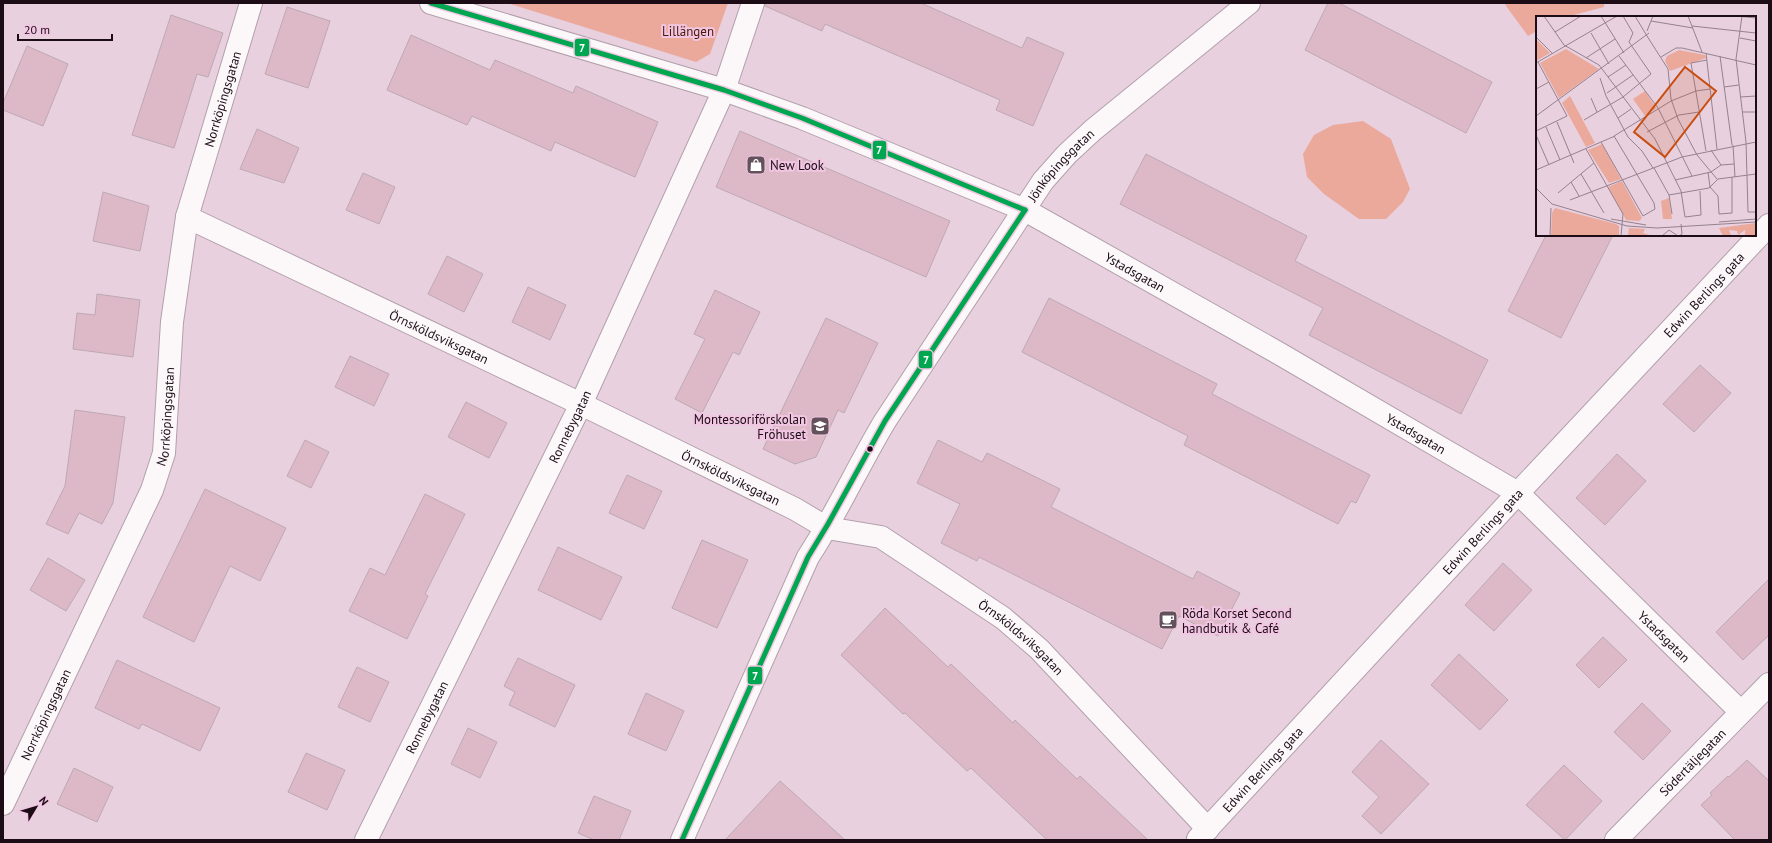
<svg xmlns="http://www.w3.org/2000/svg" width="1772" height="843" font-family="'PT Sans',sans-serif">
<rect width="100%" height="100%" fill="#e8d0df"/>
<g fill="#eba99c">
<path d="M 507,3 L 728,3 L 710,54 L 696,62 Z"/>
<path d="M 1505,3 L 1604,3 L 1604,7 L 1566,17 L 1537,17 L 1537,31 L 1528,36 L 1506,6 Z"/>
<path d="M 1363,121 L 1391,139 L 1410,189 L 1403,202 L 1386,219 L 1359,219 L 1324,194 L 1307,177 L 1303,154 L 1314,135 L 1333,125 Z"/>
</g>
<g fill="#ddb9c8" stroke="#bda9b2">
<path d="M 765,3 L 921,3 L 1022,48 L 1027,37 L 1064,53 L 1033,126 L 996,110 L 1000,100 L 825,24 L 822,31 L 765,6 Z"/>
<path d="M 1328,3 L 1339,3 L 1492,82 L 1466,133 L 1305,50 Z"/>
<path d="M 287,7 L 330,21 L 308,88 L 265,74 Z"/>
<path d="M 171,15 L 223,33 L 208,77 L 197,74 L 174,148 L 132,135 Z"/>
<path d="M 411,35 L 490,70 L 495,60 L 573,93 L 576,86 L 658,122 L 635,177 L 555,142 L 551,151 L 472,116 L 467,125 L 387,90 Z"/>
<path d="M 27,46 L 68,64 L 43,126 L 3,110 L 3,103 Z"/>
<path d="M 257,129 L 299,148 L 284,183 L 240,169 Z"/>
<path d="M 740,131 L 950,221 L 926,277 L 716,187 Z"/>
<path d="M 1146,154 L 1307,236 L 1295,261 L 1488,360 L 1461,414 L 1309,335 L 1323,308 L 1120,204 Z"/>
<path d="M 363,173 L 395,187 L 379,224 L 346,210 Z"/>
<path d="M 103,192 L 149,206 L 140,251 L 93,241 Z"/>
<path d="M 1546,235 L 1613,235 L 1561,338 L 1508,311 Z"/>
<path d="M 447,256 L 483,274 L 464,312 L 428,294 Z"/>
<path d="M 528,287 L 566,305 L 550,340 L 512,322 Z"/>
<path d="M 715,290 L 760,312 L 739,355 L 733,352 L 702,413 L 675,399 L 705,339 L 694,334 Z"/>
<path d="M 97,294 L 140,300 L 133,357 L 73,349 L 77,313 L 95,315 Z"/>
<path d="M 1049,298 L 1217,384 L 1212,394 L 1370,475 L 1356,503 L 1351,501 L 1338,524 L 1184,445 L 1188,436 L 1022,352 Z"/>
<path d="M 826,318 L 878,343 L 844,413 L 838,410 L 816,457 L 795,464 L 763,449 Z"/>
<path d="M 350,356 L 389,374 L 374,406 L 335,387 Z"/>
<path d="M 1700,365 L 1731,393 L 1694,432 L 1663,404 Z"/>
<path d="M 466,402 L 507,423 L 489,458 L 448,437 Z"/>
<path d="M 75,410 L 125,417 L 113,503 L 102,524 L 79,513 L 68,534 L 46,524 L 65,486 Z"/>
<path d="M 305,440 L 329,452 L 311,488 L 287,476 Z"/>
<path d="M 938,440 L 982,462 L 987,453 L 1060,489 L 1051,507 L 1193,579 L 1197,571 L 1240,593 L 1218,636 L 1179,616 L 1162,649 L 979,557 L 977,561 L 941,543 L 960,504 L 917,483 Z"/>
<path d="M 1617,454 L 1646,481 L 1605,525 L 1576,498 Z"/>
<path d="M 627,475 L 662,491 L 644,529 L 609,513 Z"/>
<path d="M 205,489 L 286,528 L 260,581 L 230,566 L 194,642 L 143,617 Z"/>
<path d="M 425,494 L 465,514 L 425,594 L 428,596 L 407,639 L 349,611 L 370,568 L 385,575 Z"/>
<path d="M 702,540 L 748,560 L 717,628 L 672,608 Z"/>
<path d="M 558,547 L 622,577 L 601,620 L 538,590 Z"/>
<path d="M 48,558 L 85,580 L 66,611 L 30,590 Z"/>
<path d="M 1503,563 L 1532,590 L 1494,631 L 1465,605 Z"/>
<path d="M 1769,579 L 1769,635 L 1743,660 L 1716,632 Z"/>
<path d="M 885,608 L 948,667 L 951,664 L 1013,723 L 1015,720 L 1077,779 L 1080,776 L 1148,840 L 1047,840 L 971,768 L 967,771 L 905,713 L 903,714 L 841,655 Z"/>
<path d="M 1603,637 L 1627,660 L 1599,688 L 1576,665 Z"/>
<path d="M 1459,654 L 1508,700 L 1480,730 L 1431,685 Z"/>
<path d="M 518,658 L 575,685 L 555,727 L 509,705 L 515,692 L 504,686 Z"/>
<path d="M 117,660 L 220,708 L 200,751 L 142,724 L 139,729 L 95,708 Z"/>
<path d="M 357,667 L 389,682 L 370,722 L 338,707 Z"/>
<path d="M 646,693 L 684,711 L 666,751 L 628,734 Z"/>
<path d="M 1642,703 L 1671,731 L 1643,760 L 1614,732 Z"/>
<path d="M 468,728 L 497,742 L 480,778 L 451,764 Z"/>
<path d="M 1381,740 L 1429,784 L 1381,834 L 1362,816 L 1379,797 L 1352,772 Z"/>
<path d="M 306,753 L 345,770 L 327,810 L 288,792 Z"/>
<path d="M 1747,760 L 1769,781 L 1769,840 L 1735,840 L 1701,805 L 1712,795 L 1710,793 L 1728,776 L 1729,777 Z"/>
<path d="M 1564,765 L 1602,801 L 1565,840 L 1526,805 Z"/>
<path d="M 74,768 L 113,787 L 97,822 L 57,804 Z"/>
<path d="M 780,781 L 799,798 L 845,840 L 725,840 Z"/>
<path d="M 594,796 L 631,811 L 619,840 L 594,840 L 578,833 Z"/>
</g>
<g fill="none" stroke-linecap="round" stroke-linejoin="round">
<defs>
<g id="minor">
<path id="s1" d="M 431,3 L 724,90 L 802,118 L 1025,210 L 1280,354 L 1518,493 L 1741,712"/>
<path id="s2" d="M 187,217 L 581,404 L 795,509 L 827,528 L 881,537 L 1003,618 L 1039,649 L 1208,829"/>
<path id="s3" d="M 3,804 L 152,490 L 164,453 L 172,322 L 187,217 L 251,3"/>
<path id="s4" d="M 1198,839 L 1518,493 L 1769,225"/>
<path id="s5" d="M 366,840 L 581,404 L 724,90 L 753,3"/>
<path id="s6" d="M 682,840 L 808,557 C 837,513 858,466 885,421 L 1043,181 L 1067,154 L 1093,130 L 1249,3"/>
<path id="s7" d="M 1616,840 L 1769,684"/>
</g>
</defs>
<use href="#minor" stroke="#b2a0ab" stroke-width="24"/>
<use href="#minor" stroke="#fcf8fa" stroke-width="22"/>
<defs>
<g id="bus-1">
<path d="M 431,3 L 724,90 L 802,118 L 1025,210"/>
<path d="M 682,840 L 808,557 L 828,524 L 885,421 L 1025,210"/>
</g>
</defs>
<use href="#bus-1" stroke="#f2c6e2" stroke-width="8"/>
<use href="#bus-1" stroke="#00a650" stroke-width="5"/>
</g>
<defs>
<symbol id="shop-square" viewBox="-11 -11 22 22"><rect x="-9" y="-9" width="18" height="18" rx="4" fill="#63515c" stroke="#f2c6e2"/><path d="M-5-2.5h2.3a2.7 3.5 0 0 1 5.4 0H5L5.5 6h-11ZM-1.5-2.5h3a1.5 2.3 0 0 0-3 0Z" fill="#fff"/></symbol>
<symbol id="school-square" viewBox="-11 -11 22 22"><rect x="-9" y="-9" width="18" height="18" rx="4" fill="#63515c" stroke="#f2c6e2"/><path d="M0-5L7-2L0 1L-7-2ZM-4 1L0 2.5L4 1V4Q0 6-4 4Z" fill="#fff"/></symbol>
<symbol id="cafe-square" viewBox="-11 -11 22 22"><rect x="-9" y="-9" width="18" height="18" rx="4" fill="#63515c" stroke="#f2c6e2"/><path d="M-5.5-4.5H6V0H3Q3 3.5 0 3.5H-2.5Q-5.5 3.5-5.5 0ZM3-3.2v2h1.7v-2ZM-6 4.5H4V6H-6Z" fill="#fff"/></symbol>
</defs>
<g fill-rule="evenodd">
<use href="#shop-square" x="745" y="154" width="22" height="22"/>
<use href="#school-square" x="809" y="415" width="22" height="22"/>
<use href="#cafe-square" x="1157" y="609" width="22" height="22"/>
</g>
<circle fill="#1b0c16" stroke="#f2c6e2" stroke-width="1.5" cx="870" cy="449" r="3.5"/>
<g text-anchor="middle" stroke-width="4" stroke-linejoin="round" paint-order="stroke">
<g font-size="13" fill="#481907" stroke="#f2c6e2">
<text x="688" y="36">Lillängen</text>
</g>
<g font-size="13" fill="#1b0c16" stroke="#f2c6e2">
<text dy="5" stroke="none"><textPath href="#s3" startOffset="747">Norrköpingsgatan</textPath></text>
<text dy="5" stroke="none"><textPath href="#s6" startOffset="777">Jönköpingsgatan</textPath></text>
<text dy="5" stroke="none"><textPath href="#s1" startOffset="756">Ystadsgatan</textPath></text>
<text dy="5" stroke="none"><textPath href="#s4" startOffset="743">Edwin Berlings gata</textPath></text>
<text dy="5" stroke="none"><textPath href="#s2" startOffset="279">Örnsköldsviksgatan</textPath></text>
<text dy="5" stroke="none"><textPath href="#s3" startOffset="423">Norrköpingsgatan</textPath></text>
<text dy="5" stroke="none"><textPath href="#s5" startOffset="461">Ronnebygatan</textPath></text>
<text dy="5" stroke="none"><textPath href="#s1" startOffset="1080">Ystadsgatan</textPath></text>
<text dy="5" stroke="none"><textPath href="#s2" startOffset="603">Örnsköldsviksgatan</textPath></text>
<text dy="5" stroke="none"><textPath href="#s4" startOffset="419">Edwin Berlings gata</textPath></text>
<text dy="5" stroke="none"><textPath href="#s1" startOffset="1403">Ystadsgatan</textPath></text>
<text dy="5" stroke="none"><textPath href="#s2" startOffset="939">Örnsköldsviksgatan</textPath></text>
<text dy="5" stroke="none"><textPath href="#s3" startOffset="99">Norrköpingsgatan</textPath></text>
<text dy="5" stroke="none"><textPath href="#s5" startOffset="137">Ronnebygatan</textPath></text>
<text dy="5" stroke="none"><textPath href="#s7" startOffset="109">Södertäljegatan</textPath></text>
<text dy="5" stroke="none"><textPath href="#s4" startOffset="95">Edwin Berlings gata</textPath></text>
</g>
<g font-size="13" fill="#1b0c16" stroke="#f2c6e2" text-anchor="start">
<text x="770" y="170">New Look</text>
<text x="806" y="424" text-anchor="end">Montessoriförskolan<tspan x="806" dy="15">Fröhuset</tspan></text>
<text x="1182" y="618">Röda Korset Second<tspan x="1182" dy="15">handbutik &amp; Café</tspan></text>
</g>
</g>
<g transform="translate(1536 16)">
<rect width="220" height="220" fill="#e8d0df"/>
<path d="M 0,23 L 14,37 L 0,45 ZM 30,33 L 63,53 L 23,82 L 4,47 ZM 143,34 L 169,39 L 170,42 L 134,55 L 129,45 L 131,40 ZM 109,75 L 120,92 L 109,100 L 97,83 ZM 34,80 L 59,127 L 50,131 L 26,87 ZM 66,128 L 85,163 L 73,167 L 52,134 ZM 86,165 L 106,202 L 103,205 L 90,204 L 72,171 ZM 133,182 L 136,203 L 127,203 L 125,185 ZM 19,192 L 80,208 L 83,210 L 83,220 L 15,220 L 16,197 ZM 220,207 L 220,220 L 209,220 L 209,214 L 202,219 L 201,215 L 193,214 L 195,219 L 187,220 L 183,212 ZM 93,212 L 109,213 L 107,217 L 117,220 L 92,220 Z" fill="#eba99c"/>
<path fill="none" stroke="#96828f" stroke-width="1" d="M 8,0 L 28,29 L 63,49 L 119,123 L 145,175 L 149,201 L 165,199 L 164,175M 65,0 L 88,37M 99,0 L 111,20M 152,0 L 166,36M 200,0 L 220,2M 206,0 L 200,43 L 210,126 L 212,196 L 220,196M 115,5 L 157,12M 156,10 L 220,17M 111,15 L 117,0M 19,16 L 45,0M 55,17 L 73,48M 111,20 L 132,53 L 135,83 L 142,103 L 161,139 L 181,163M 0,21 L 17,38M 204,22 L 220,25M 170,37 L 181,133M 83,40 L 122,92 L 156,160M 184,40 L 196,129M 125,41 L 140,32 L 146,32 L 220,49M 50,42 L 79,23M 0,47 L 81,0M 72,61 L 90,49M 64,62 L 70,80 L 92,121 L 106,135 L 117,152M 188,71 L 203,69M 0,73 L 13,66M 71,77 L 97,59M 204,81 L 220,80M 55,82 L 61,96M 206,96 L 220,96M 0,100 L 113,17M 82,102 L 95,93M 48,104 L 87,81 L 115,58 L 93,26 L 97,17 L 87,0M 21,106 L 38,147M 10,111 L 24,144M 0,115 L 31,100 L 2,46M 111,116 L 143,99 L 163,96M 0,119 L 13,149M 78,120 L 135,85 L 160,75 L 174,73M 65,126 L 107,200 L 119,193 L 118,187 L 78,120M 197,129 L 199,161M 50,133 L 87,198 L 85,220M 175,134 L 185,149M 170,135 L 155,47 L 171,44M 118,152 L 133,179 L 136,198M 0,154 L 79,120M 172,156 L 174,171 L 182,180 L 183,198 L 196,197 L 196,161M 45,158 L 68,197M 139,164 L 175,156 L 185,149 L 198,148M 35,166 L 43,180M 0,172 L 16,188 L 91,210 L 121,212 L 220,206M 22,177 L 58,147M 133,179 L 173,172 L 182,163 L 220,158M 34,184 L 146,141 L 220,126M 75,203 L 110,209M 183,206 L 220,203M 14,220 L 15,192M 126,220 L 133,214 L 142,220M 143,220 L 146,218 L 145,208"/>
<path fill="#c94d0e" fill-opacity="0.15" stroke="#c94d0e" stroke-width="2" d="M 149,51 L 180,75 L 129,141 L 98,116 Z"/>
<rect width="220" height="220" fill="none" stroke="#1b0c16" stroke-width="2"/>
</g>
<g stroke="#f2c6e2" stroke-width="1.5">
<rect x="574" y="38" width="16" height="19" rx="4" fill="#00a650"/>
<rect x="872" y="140" width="15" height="20" rx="4" fill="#00a650"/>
<rect x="918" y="350" width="15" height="19" rx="4" fill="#00a650"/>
<rect x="747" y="666" width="16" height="19" rx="4" fill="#00a650"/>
</g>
<g font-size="11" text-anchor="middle" font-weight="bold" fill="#fff">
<text x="582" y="52">7</text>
<text x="879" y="154">7</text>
<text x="926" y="364">7</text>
<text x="755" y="680">7</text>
</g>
<rect width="1772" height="843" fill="none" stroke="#1b0c16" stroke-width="8"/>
<g transform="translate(36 807) rotate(52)" stroke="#f2c6e2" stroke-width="3" paint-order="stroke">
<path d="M0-3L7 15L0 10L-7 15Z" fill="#1b0c16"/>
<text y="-6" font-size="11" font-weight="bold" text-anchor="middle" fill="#1b0c16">N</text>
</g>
<path d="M18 34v6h94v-6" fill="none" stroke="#1b0c16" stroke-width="2"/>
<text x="24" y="34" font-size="12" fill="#1b0c16" stroke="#f2c6e2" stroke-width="3" paint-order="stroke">20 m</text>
</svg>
